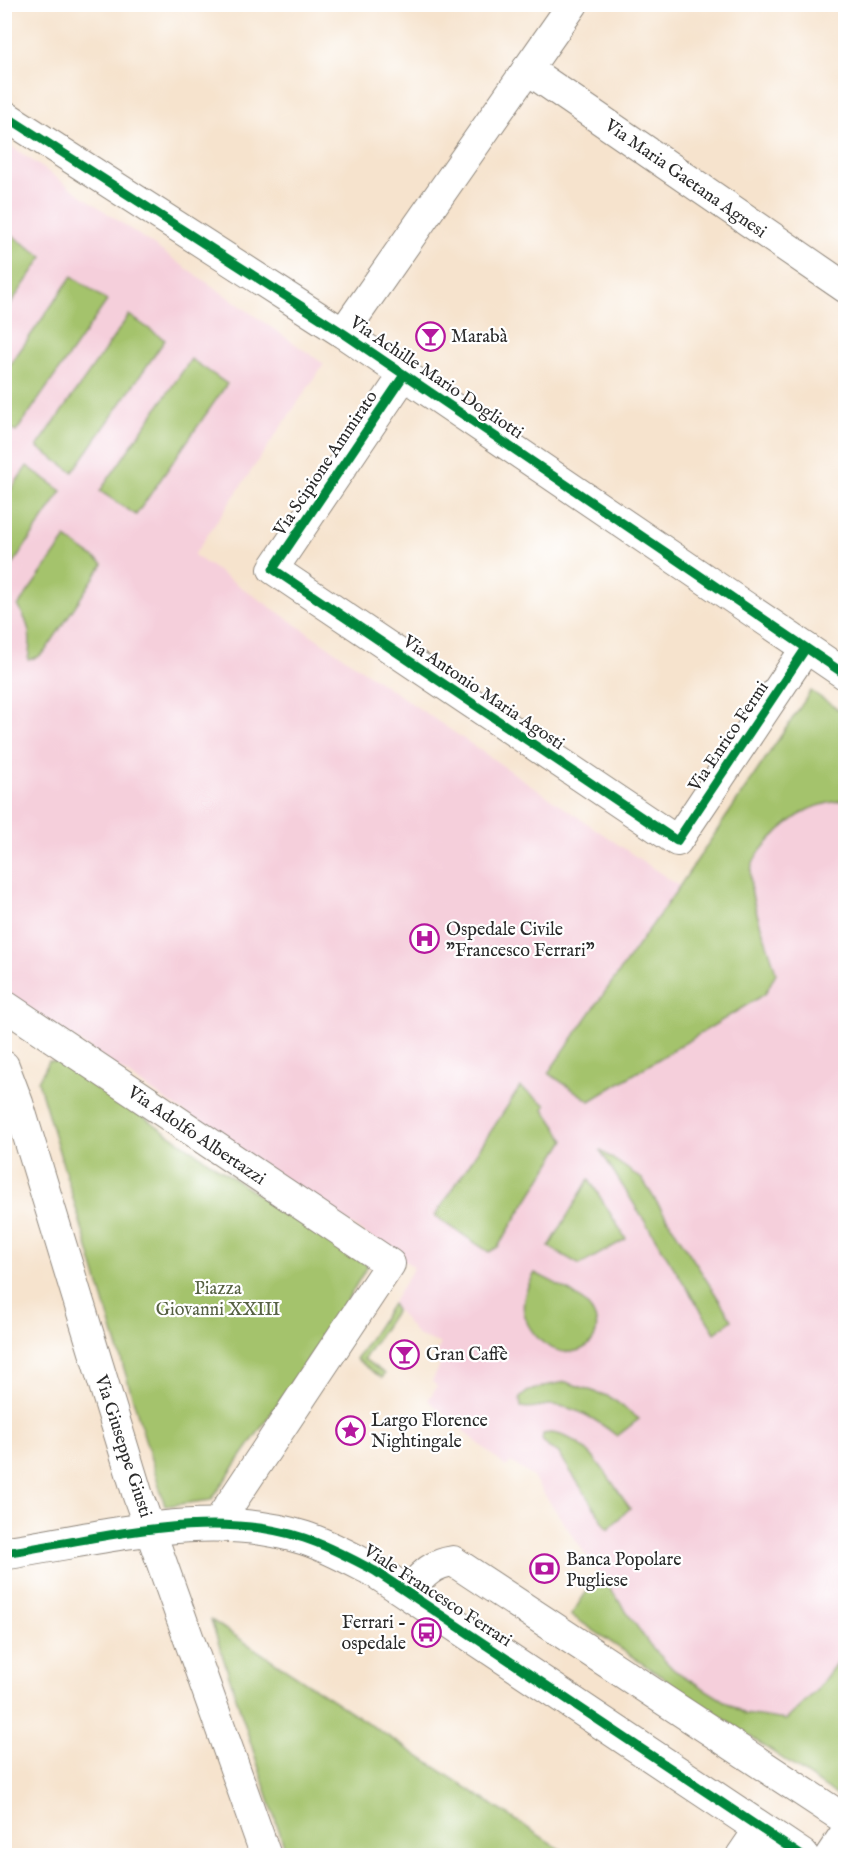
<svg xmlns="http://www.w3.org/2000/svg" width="850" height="1860" font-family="'IM FELL English',serif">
<rect width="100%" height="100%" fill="#fff"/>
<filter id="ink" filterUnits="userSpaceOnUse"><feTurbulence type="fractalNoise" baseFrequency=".0167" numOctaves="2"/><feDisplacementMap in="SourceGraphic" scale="12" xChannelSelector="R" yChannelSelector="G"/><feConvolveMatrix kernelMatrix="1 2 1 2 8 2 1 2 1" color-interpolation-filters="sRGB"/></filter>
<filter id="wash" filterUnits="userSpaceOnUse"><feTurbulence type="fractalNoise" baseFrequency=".008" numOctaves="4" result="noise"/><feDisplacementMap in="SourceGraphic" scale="24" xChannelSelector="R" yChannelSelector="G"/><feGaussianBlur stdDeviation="1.35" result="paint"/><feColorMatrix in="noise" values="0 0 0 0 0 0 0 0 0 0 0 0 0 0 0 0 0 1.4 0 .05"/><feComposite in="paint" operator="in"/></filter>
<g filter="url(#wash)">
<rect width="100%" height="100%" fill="#f6e3cd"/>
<path fill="#f5cfdb" d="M 11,146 L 324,364 L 194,555 L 679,886 L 811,691 L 845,714 L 846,1794 L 842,1799 L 571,1615 L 598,1573 L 532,1476 L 511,1462 L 506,1467 L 428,1400 L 437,1387 L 432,1381 L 443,1359 L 436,1352 L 441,1344 L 417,1335 L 392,1304 L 414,1267 L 5,992 L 4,155 Z"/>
<g fill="#a4c36c" stroke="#68774c" stroke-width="1.5">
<path d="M 7,232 L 43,257 L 5,312 L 4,236 Z"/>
<path d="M 72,276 L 107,301 L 16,432 L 5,424 L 5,372 Z"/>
<path d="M 129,315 L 165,340 L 73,472 L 37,447 Z"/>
<path d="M 191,359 L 227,384 L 136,515 L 100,491 Z"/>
<path d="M 27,466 L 62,491 L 5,576 L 5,498 Z"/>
<path d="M 66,538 L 103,564 L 46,650 L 38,657 L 28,660 C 32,638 30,625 18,606 Z"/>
<path d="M 811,691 L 845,714 L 845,800 C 816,804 803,810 780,830 C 770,840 753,855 751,871 C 747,900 769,943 776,973 L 765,994 L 590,1101 L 548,1073 L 679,887 Z"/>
<path d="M 49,1061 L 63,1062 L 264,1199 L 368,1265 L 331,1327 L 211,1500 L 165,1506 L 38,1081 Z"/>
<path d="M 520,1087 L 546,1105 L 544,1109 L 565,1140 L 498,1247 L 489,1252 L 435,1216 Z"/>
<path d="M 600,1150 L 642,1179 L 732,1320 L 715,1333 Z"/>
<path d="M 589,1179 L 626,1239 L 580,1265 L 549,1247 Z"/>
<path d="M 535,1273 C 556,1284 609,1305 594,1338 C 589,1348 577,1352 567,1352 C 558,1352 548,1347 542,1342 C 518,1320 519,1299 535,1273 Z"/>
<path d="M 392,1304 L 396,1310 L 364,1359 L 385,1374 L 382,1378 L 356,1359 Z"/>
<path d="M 566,1382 L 610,1397 L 639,1419 L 617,1436 C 598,1421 579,1408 554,1405 C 542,1404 533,1410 521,1407 L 520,1398 L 527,1392 L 544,1386 Z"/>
<path d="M 551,1433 C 589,1437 609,1480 630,1508 L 608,1529 L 558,1452 L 549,1448 L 542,1440 L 543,1434 Z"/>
<path d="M 599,1573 L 650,1645 L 674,1670 L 745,1714 L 786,1720 L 815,1692 L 845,1651 L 846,1794 L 842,1799 L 571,1615 Z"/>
<path d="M 211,1620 L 569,1855 L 287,1855 Z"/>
</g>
</g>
<g filter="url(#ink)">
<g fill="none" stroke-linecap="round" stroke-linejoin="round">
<defs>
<g id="minor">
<path d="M 527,69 L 846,288"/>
<path d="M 4,115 L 343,333 L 846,675"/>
<path d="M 343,333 L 573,4"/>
<path d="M 404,375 L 273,569 L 677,841 L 806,648"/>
<path d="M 4,1005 L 390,1264 L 217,1524"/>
<path d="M 4,1066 L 18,1103 L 138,1496 L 266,1856"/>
<path d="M 407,1592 C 422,1576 431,1564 453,1561 L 846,1820"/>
<path d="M 741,1856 L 760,1828"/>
<path d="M 830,1856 L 846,1832"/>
</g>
<path id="tertiary" d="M 4,1553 C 102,1539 208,1507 304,1538 C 329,1546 352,1559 375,1571 L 802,1856"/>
</defs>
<use href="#minor" stroke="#90877c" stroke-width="32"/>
<use href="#tertiary" stroke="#90877c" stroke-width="35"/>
<use href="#minor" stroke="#fff" stroke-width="30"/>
<use href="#tertiary" stroke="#fff" stroke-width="33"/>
<defs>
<g id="cycleway">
<path d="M 4,115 L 343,333 L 846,675"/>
<path d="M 404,375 L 273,569 L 677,841 L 806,648"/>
<path d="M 4,1553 C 102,1539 208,1507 304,1538 C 329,1546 352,1559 375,1571 L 802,1856"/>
</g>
</defs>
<use href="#cycleway" stroke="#fff" stroke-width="13"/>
<use href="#cycleway" stroke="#00873e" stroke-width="9"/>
</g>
</g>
<defs>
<symbol id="bar-ring" viewBox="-11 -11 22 22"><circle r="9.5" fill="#fff" stroke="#b5179e" stroke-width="1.5"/><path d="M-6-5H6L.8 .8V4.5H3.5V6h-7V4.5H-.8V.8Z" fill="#b5179e"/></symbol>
<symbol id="hospital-ring" viewBox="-11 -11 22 22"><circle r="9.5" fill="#fff" stroke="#b5179e" stroke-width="1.5"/><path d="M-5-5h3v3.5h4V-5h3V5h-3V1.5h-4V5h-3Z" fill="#b5179e"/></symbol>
<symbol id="sight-ring" viewBox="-11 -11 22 22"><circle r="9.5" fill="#fff" stroke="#b5179e" stroke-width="1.5"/><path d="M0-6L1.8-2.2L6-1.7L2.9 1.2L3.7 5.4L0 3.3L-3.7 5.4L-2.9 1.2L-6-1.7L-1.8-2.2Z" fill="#b5179e"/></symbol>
<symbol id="bank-ring" viewBox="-11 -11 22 22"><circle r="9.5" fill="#fff" stroke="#b5179e" stroke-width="1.5"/><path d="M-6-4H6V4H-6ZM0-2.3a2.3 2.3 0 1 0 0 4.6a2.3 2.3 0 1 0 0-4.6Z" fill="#b5179e"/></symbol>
<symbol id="bus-ring" viewBox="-11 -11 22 22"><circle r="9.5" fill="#fff" stroke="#b5179e" stroke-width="1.5"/><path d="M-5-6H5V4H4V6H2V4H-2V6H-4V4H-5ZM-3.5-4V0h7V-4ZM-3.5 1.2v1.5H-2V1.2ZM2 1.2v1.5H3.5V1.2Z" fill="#b5179e"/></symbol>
</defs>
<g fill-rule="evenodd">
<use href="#bar-ring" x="414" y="320" width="33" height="33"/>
<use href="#hospital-ring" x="408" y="922" width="33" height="33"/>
<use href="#bar-ring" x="388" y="1338" width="33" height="33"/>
<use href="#sight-ring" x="334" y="1414" width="33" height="33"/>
<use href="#bank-ring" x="528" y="1552" width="33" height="33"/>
<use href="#bus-ring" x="410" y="1616" width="33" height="33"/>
</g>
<g text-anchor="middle" stroke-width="4.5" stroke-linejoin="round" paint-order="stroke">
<g font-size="18" fill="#2b2b2b" stroke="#fff">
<text transform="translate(686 178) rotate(35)" y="6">Via Maria Gaetana Agnesi</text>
<text transform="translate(437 377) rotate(34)" y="6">Via Achille Mario Dogliotti</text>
<text transform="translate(325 463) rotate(-56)" y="6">Via Scipione Ammirato</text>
<text transform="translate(484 692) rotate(34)" y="6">Via Antonio Maria Agosti</text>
<text transform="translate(728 736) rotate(-56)" y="6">Via Enrico Fermi</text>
<text transform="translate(197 1135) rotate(34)" y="6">Via Adolfo Albertazzi</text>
<text transform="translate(124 1446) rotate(72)" y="6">Via Giuseppe Giusti</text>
<text transform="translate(438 1595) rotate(33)" y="6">Viale Francesco Ferrari</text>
</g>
<g font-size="18" fill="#2b2b2b" stroke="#fff" text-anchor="start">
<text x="451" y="342">Marabà</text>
<text x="446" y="935">Ospedale Civile<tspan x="446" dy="21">"Francesco Ferrari"</tspan></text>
<text x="426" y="1360">Gran Caffè</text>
<text x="371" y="1426">Largo Florence<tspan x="371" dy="21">Nightingale</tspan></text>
<text x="566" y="1565">Banca Popolare<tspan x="566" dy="21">Pugliese</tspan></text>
<text x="406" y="1628" text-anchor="end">Ferrari -<tspan x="406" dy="21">ospedale</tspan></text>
</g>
<g font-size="18" fill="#556042" stroke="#fff">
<text x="218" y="1294">Piazza<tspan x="218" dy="21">Giovanni XXIII</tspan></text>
</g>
</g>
<rect width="850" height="1860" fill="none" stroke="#fff" stroke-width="24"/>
</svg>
